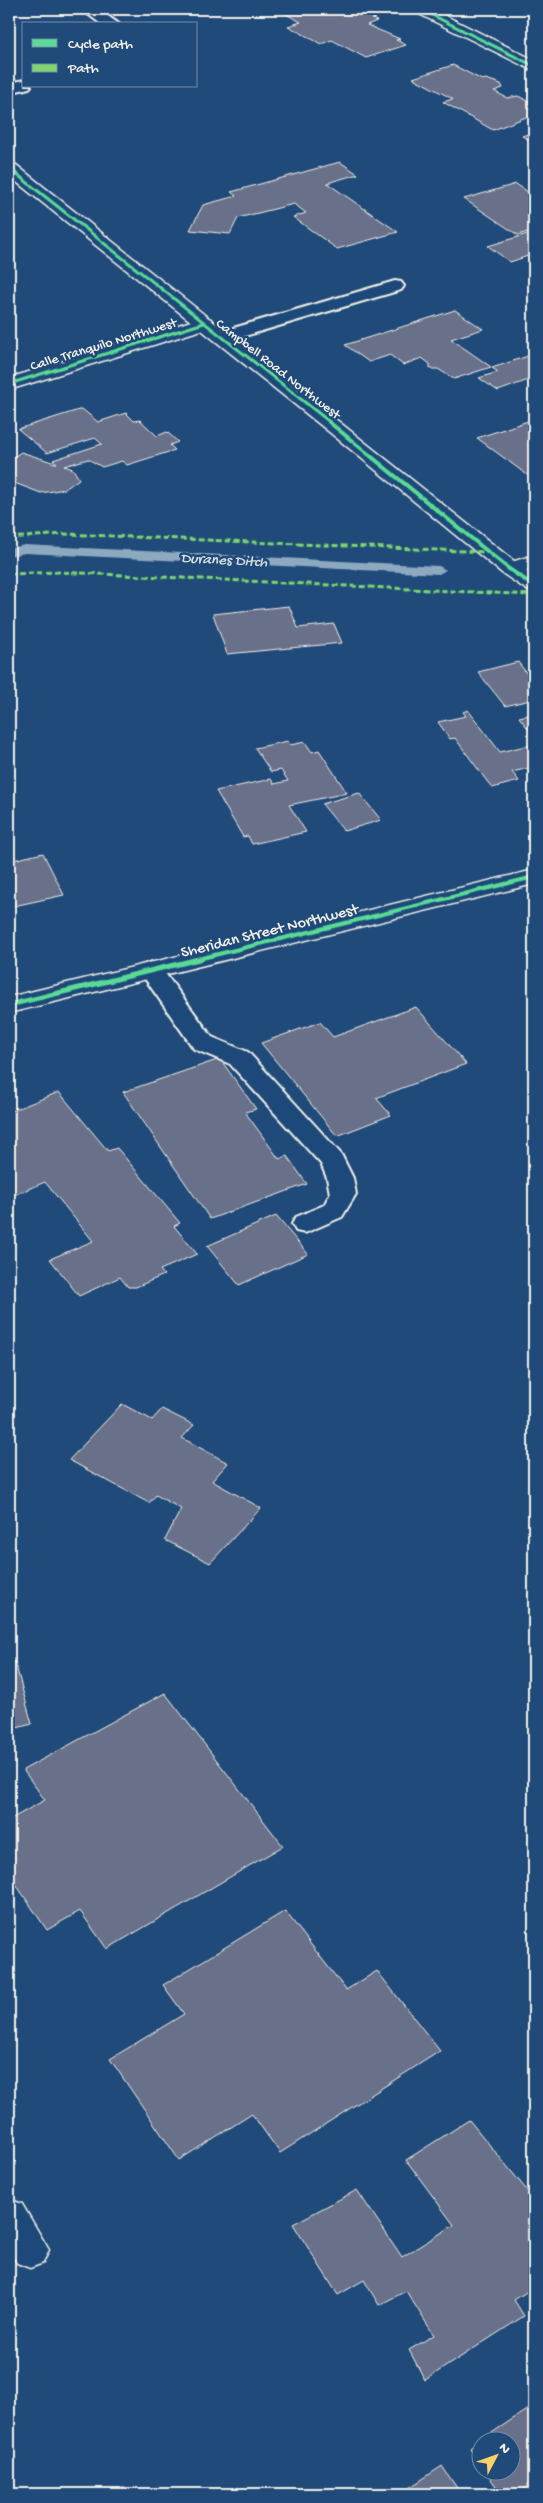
<svg xmlns="http://www.w3.org/2000/svg" width="543" height="2503" font-family="'Gochi Hand',sans-serif">
<rect width="100%" height="100%" fill="#1f4a7a"/>
<filter id="ink" filterUnits="userSpaceOnUse"><feTurbulence type="fractalNoise" baseFrequency=".02" numOctaves="2"/><feDisplacementMap in="SourceGraphic" scale="10" xChannelSelector="R" yChannelSelector="G"/><feConvolveMatrix kernelMatrix="1 2 1 2 8 2 1 2 1" color-interpolation-filters="sRGB"/></filter>
<g filter="url(#ink)">
<g fill="none" stroke-linecap="round" stroke-linejoin="round">
<path fill="#8da9c0" fill-rule="evenodd" d="M 25,545 L 439,566 L 446,570 L 439,574 L 25,553 L 9,556 L 9,548 Z"/>
</g>
<g fill="#68708a" stroke="#f4f1e8">
<path d="M 276,9 L 360,9 L 376,18 L 372,19 L 377,21 L 367,25 L 400,39 L 396,40 L 406,45 L 366,58 L 332,40 L 321,44 L 288,26 L 301,22 Z"/>
<path d="M 453,65 L 482,80 L 486,79 L 501,84 L 503,88 L 494,91 L 507,98 L 518,96 L 534,104 L 534,114 L 493,130 L 443,102 L 453,99 L 413,78 Z"/>
<path d="M 534,132 L 534,143 L 522,136 Z"/>
<path d="M 340,162 L 358,174 L 327,183 L 398,232 L 337,249 L 293,217 L 306,213 L 294,204 L 238,218 L 230,234 L 190,230 L 203,205 L 236,196 L 231,192 Z"/>
<path d="M 516,184 L 534,196 L 534,230 L 518,235 L 464,199 Z"/>
<path d="M 534,232 L 534,254 L 510,262 L 488,246 Z"/>
<path d="M 455,310 L 483,329 L 451,339 L 491,367 L 454,379 L 438,369 L 430,369 L 430,364 L 422,358 L 403,365 L 390,355 L 369,362 L 345,345 Z"/>
<path d="M 534,354 L 534,378 L 498,391 L 479,378 L 498,372 L 492,368 Z"/>
<path d="M 82,409 L 98,422 L 126,413 L 134,421 L 140,420 L 157,436 L 167,432 L 178,442 L 170,445 L 175,450 L 127,465 L 122,461 L 102,467 L 88,459 L 64,466 L 73,469 L 79,479 L 65,489 L 41,493 L 9,481 L 9,460 L 21,452 L 55,463 L 57,463 L 53,460 L 102,444 L 95,438 L 47,453 L 18,429 Z"/>
<path d="M 528,421 L 534,425 L 534,480 L 477,438 Z"/>
<path d="M 289,606 L 298,628 L 334,624 L 342,643 L 227,654 L 213,614 Z"/>
<path d="M 518,662 L 534,683 L 534,699 L 505,706 L 478,672 Z"/>
<path d="M 468,710 L 500,752 L 534,744 L 534,767 L 512,772 L 519,781 L 492,788 L 455,738 L 450,739 L 438,722 L 466,716 L 463,712 Z"/>
<path d="M 534,714 L 534,736 L 519,717 Z"/>
<path d="M 288,741 L 290,745 L 305,742 L 312,752 L 319,750 L 347,793 L 289,805 L 306,832 L 252,844 L 248,836 L 243,837 L 216,791 L 271,779 L 274,784 L 288,781 L 281,770 L 271,772 L 255,748 Z"/>
<path d="M 359,793 L 381,820 L 344,831 L 322,804 Z"/>
<path d="M 43,853 L 64,895 L 9,907 L 9,861 Z"/>
<path d="M 416,1007 L 466,1064 L 376,1098 L 391,1115 L 337,1136 L 261,1043 L 320,1022 L 333,1037 Z"/>
<path d="M 220,1059 L 256,1109 L 245,1112 L 279,1159 L 287,1156 L 307,1184 L 210,1219 L 123,1092 Z"/>
<path d="M 59,1092 L 108,1151 L 117,1148 L 180,1223 L 174,1226 L 197,1254 L 160,1270 L 164,1275 L 136,1287 L 128,1287 L 120,1277 L 79,1296 L 50,1259 L 93,1241 L 45,1182 L 9,1197 L 9,1112 Z"/>
<path d="M 276,1216 L 308,1254 L 239,1285 L 207,1246 Z"/>
<path d="M 122,1404 L 152,1420 L 162,1409 L 194,1425 L 182,1438 L 228,1463 L 212,1481 L 261,1508 L 210,1563 L 165,1540 L 181,1509 L 156,1495 L 149,1503 L 69,1460 Z"/>
<path d="M 14,1659 L 32,1724 L 9,1730 L 9,1660 Z"/>
<path d="M 165,1693 L 283,1846 L 107,1949 L 80,1911 L 47,1930 L 9,1874 L 9,1820 L 45,1800 L 23,1770 Z"/>
<path d="M 285,1911 L 346,1990 L 377,1971 L 440,2051 L 280,2153 L 252,2114 L 179,2160 L 110,2059 L 184,2014 L 163,1985 Z"/>
<path d="M 469,2120 L 534,2199 L 534,2287 L 514,2300 L 524,2316 L 425,2380 L 409,2350 L 434,2335 L 406,2291 L 379,2305 L 364,2280 L 338,2295 L 293,2224 L 357,2190 L 402,2257 L 454,2225 L 406,2160 Z"/>
<path d="M 534,2405 L 534,2482 L 517,2494 L 501,2494 L 485,2470 L 510,2470 L 510,2440 L 481,2440 Z"/>
<path d="M 480,2441 L 480,2464 L 470,2448 Z"/>
<path d="M 442,2466 L 461,2494 L 400,2494 Z"/>
</g>
<g fill="none" stroke-linecap="round" stroke-linejoin="round">
<defs>
<g id="service">
<path d="M 81,9 L 98,9 L 119,24 L 101,24 Z"/>
<path d="M 24,80 L 24,86 L 31,86 L 29,88 L 9,93 L 9,83 Z"/>
<path d="M 395,281 L 401,282 L 404,286 L 401,290 L 228,341 L 216,341 L 213,337 L 216,333 Z"/>
<path d="M 151,962 L 159,965 L 212,1037 L 248,1052 L 341,1154 L 353,1178 L 356,1194 L 342,1217 L 305,1233 L 296,1231 L 292,1224 L 296,1217 L 324,1205 L 330,1194 L 327,1178 L 321,1164 L 230,1064 L 194,1049 L 139,970 L 143,965 Z"/>
</g>
<g id="minor">
<path d="M 412,9 L 432,9 L 534,60 L 534,71 L 415,12 Z"/>
<path d="M 204,317 L 211,319 L 213,323 L 211,327 L 9,390 L 9,378 Z"/>
<path d="M 534,555 L 534,568 L 509,575 L 502,573 L 499,569 L 502,565 Z"/>
<path d="M 534,870 L 534,884 L 9,1013 L 9,997 Z"/>
<path d="M 9,2199 L 22,2204 L 49,2250 L 43,2263 L 30,2268 L 17,2263 L 9,2250 Z"/>
</g>
<path id="tertiary" d="M 9,163 L 15,164 L 534,577 L 534,592 L 527,590 L 502,573 L 328,431 L 9,176 Z"/>
</defs>
<use href="#service" stroke="#f4f1e8" stroke-width="4"/>
<use href="#minor" stroke="#f4f1e8" stroke-width="3"/>
<use href="#tertiary" stroke="#f4f1e8" stroke-width="3"/>
<use href="#service" fill="#1f4a7a" fill-rule="evenodd"/>
<use href="#minor" fill="#1f4a7a" fill-rule="evenodd"/>
<use href="#tertiary" fill="#1f4a7a" fill-rule="evenodd"/>
<g stroke="#7fd670" stroke-width="3" stroke-dasharray="6 3" stroke-linecap="butt">
<path d="M 9,538 L 64,534 L 486,552"/>
<path d="M 9,574 L 59,572 L 534,595"/>
</g>
<defs>
<g id="cycleway-far2">
<path d="M 420,9 L 534,66"/>
<path d="M 9,168 L 331,423"/>
<path d="M 9,384 L 204,323"/>
</g>
<g id="cycleway-far1">
<path d="M 329,422 L 509,569 L 534,586"/>
<path d="M 194,960 L 534,877"/>
</g>
<path id="cycleway" d="M 9,1005 L 199,959"/>
</defs>
<use href="#cycleway-far2" stroke="#1f4a7a" stroke-width="5"/>
<use href="#cycleway-far1" stroke="#1f4a7a" stroke-width="6"/>
<use href="#cycleway" stroke="#1f4a7a" stroke-width="8"/>
<use href="#cycleway-far2" stroke="#5adb95" stroke-width="3"/>
<use href="#cycleway-far1" stroke="#5adb95" stroke-width="4"/>
<use href="#cycleway" stroke="#5adb95" stroke-width="5"/>
</g>
</g>
<g text-anchor="middle" stroke-width="5" stroke-linejoin="round" paint-order="stroke">
<g font-size="14" fill="#f4f1e8" stroke="#1f4a7a">
<text transform="translate(103 343) rotate(-17)" y="5">Calle Tranquilo Northwest</text>
<text transform="translate(279 368) rotate(38)" y="5">Campbell Road Northwest</text>
</g>
<g font-size="15" font-style="italic" fill="#dadfde" stroke="#1f4a7a">
<text transform="translate(224 559) rotate(3)" y="5">Duranes Ditch</text>
</g>
<g font-size="16" fill="#f4f1e8" stroke="#1f4a7a">
<text transform="translate(269 929) rotate(-14)" y="6">Sheridan Street Northwest</text>
</g>
</g>
<rect width="543" height="2503" fill="none" stroke="#1f4a7a" stroke-width="30"/>
<rect x="15" y="15" width="513" height="2473" fill="none" stroke="#f4f1e8" stroke-width="2" filter="url(#ink)"/>
<rect x="22" y="22" width="175" height="65" fill="#1f4a7a" stroke="#748da6"/>
<rect x="32" y="39" width="25" height="8" fill="#5adb95" stroke="#748da6"/>
<text x="68" y="48" font-size="15" fill="#f4f1e8">Cycle path</text>
<rect x="32" y="64" width="25" height="8" fill="#7fd670" stroke="#748da6"/>
<text x="68" y="72" font-size="15" fill="#f4f1e8">Path</text>
<g transform="translate(496 2456) rotate(49)"><circle r="24" fill="#1f4a7a" stroke="#748da6"/>
<path d="M0-4L9 19L0 12L-9 19Z" fill="#ffd166"/>
<text y="-8" font-size="14" font-weight="bold" text-anchor="middle" fill="#f4f1e8">N</text>
</g>
</svg>
